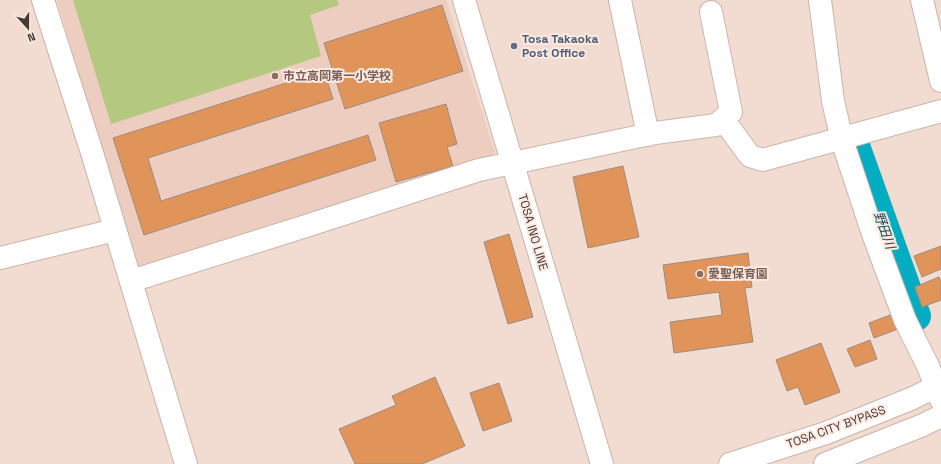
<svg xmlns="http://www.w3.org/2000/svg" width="941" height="464" font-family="'Space Grotesk','Noto Sans JP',sans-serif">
<rect width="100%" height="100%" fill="#f2dbd1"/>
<path fill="#eccdc0" d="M 57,0 L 446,0 L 495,152 L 489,158 L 137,268 Z"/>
<path fill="#b5c880" d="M 73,0 L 337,0 L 339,5 L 310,15 L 321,56 L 111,124 Z"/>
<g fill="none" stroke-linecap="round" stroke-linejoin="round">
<path stroke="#03adc1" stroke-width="30" d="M 854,143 L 916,316"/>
</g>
<g fill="#e0945a" stroke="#9e8c7f">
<path d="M 442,5 L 463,71 L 345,109 L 324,43 Z"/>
<path d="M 324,71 L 333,99 L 148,158 L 161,201 L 368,135 L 376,160 L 144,235 L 113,138 Z"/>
<path d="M 446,104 L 457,144 L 447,147 L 453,166 L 396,182 L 379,123 Z"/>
<path d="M 623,166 L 639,237 L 588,248 L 573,177 Z"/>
<path d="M 509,234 L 533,317 L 508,324 L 484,242 Z"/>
<path d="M 941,246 L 941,269 L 922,277 L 914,256 Z"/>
<path d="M 748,253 L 752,287 L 745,288 L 753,342 L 674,353 L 670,322 L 722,315 L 719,292 L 668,299 L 663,265 Z"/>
<path d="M 939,277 L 941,282 L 941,300 L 922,307 L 915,287 Z"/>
<path d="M 893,314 L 898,329 L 874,338 L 869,323 Z"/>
<path d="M 870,340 L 877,359 L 855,367 L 847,349 Z"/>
<path d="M 821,343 L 840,392 L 805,405 L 798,387 L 787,391 L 776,360 Z"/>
<path d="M 435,377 L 465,446 L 422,464 L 355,464 L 339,429 L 396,405 L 392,396 Z"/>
<path d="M 499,383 L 512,421 L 483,431 L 470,393 Z"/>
</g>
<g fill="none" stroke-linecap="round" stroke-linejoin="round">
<defs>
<g id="minor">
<path d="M 43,0 L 93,156 L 186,464"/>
<path d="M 620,0 L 648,135"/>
<path d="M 820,0 L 833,101 L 842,140 L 872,231 L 905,320 L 928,366 L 941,400"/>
<path d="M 922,0 L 941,81"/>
<path d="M 722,121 L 731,130 L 750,156 L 763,160 L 941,111"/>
<path d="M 0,258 L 115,230"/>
<path d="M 131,281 L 303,227 L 479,170 L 655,133 L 716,125 L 731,112 L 711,12"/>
</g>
<path id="major" d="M 464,0 L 602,464"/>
<g id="highway">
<path d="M 730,464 L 826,433 L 913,398 L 941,384"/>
<path d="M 825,464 L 923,425 L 941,416"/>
</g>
</defs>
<use href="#minor" stroke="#cab4aa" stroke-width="24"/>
<use href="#major" stroke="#cab4aa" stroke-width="24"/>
<use href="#highway" stroke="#cab4aa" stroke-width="24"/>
<use href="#minor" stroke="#fff" stroke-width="22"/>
<use href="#major" stroke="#fff" stroke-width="22"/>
<use href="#highway" stroke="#fff" stroke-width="22"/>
</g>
<circle fill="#5c6f8a" stroke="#fce9e1" stroke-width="1.5" cx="514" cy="46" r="4"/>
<g fill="#8d6e63" stroke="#fce9e1" stroke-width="1.5">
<circle cx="275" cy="76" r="4"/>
<circle cx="700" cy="274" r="4"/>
</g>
<g text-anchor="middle" stroke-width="4" stroke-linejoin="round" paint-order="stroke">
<g font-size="12" font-weight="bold" fill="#4e5e75" stroke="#fce9e1" text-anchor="start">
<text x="522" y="43">Tosa Takaoka<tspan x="522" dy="14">Post Office</tspan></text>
</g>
<g font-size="12" font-weight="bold" fill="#785e54" stroke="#fce9e1" text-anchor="start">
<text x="283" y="80">市立高岡第一小学校</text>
<text x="708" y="278">愛聖保育園</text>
</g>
<g font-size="12" fill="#433a36" stroke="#fce9e1">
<text transform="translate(533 232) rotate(74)" y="4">TOSA INO LINE</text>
<text transform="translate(836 427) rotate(-20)" y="4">TOSA CITY BYPASS</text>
</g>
<g font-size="13" font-style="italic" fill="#134d56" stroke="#fce9e1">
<text transform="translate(885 230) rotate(70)" y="5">野田川</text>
</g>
</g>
<g transform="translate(28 28) rotate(159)" stroke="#fce9e1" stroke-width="3" paint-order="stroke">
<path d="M0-3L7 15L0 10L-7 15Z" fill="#433a36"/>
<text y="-6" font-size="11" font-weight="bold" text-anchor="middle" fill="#433a36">N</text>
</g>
</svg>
